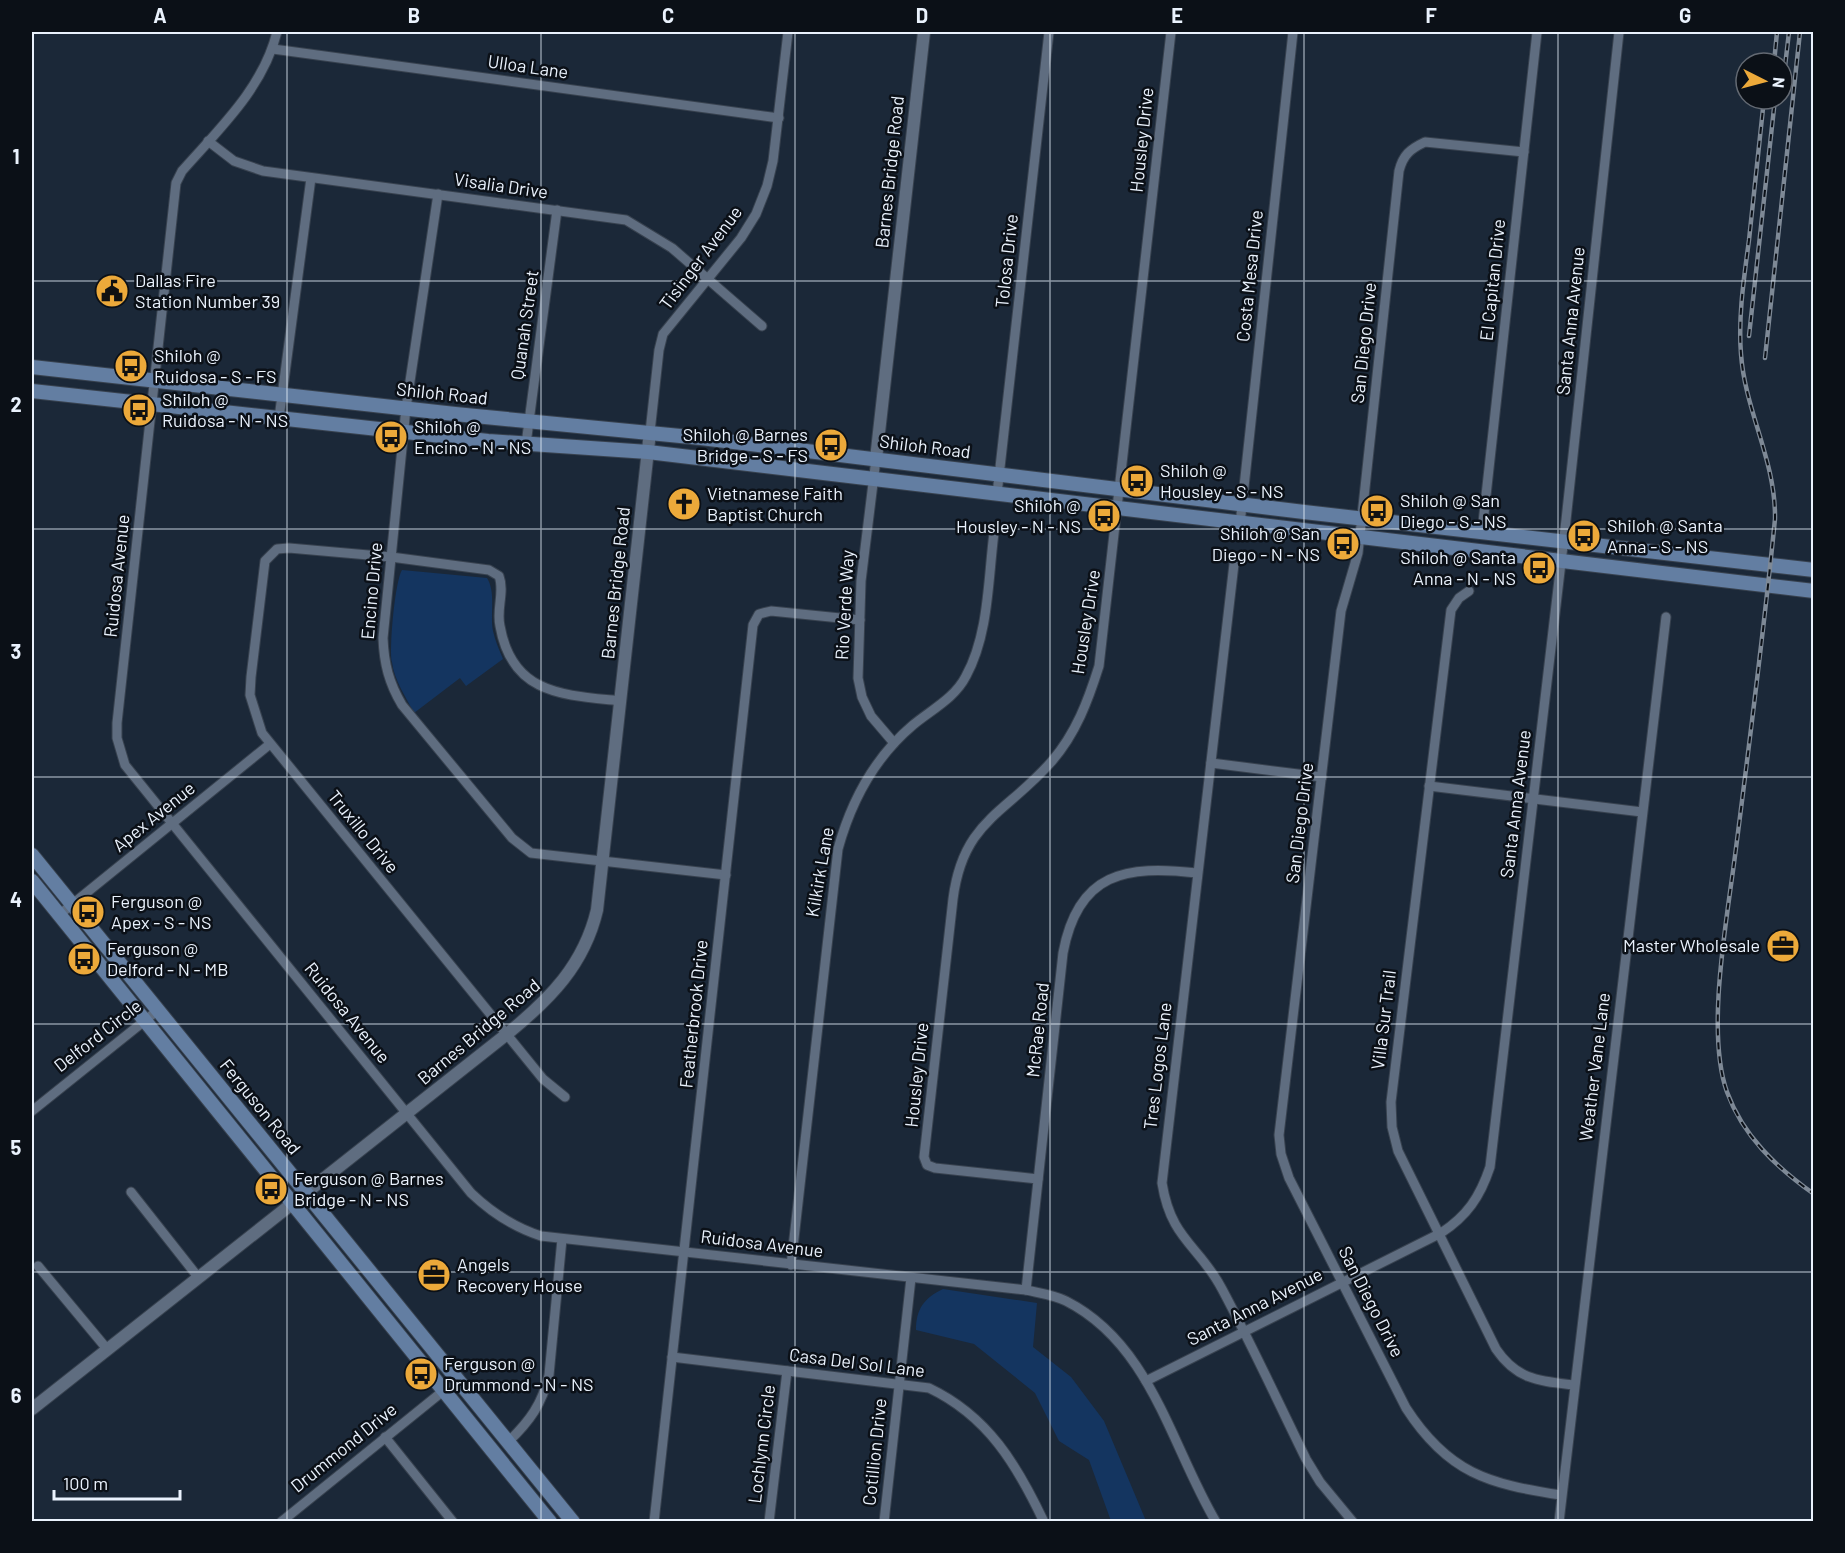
<svg xmlns="http://www.w3.org/2000/svg" width="1845" height="1553" font-family="Barlow,sans-serif">
<rect width="100%" height="100%" fill="#1b2838"/>
<g fill="#143560">
<path d="M 402,570 L 487,578 C 496,592 490,614 493,631 C 495,640 499,650 503,659 L 466,686 L 460,678 L 414,713 C 406,697 394,680 392,662 C 389,649 395,581 402,570 Z"/>
<path d="M 943,1289 L 1037,1303 L 1033,1347 L 1071,1377 L 1104,1421 L 1146,1521 L 1111,1521 L 1089,1460 L 1059,1441 L 1035,1393 L 974,1344 L 916,1330 C 916,1309 924,1298 943,1289 Z"/>
</g>
<g fill="none" stroke-linecap="round" stroke-linejoin="round">
<defs>
<g id="minor">
<path d="M 277,32 C 263,88 220,128 182,171 L 176,183 L 117,723 L 117,738 L 125,765 L 471,1193 C 492,1213 513,1227 541,1236 L 1026,1290 C 1039,1293 1054,1295 1066,1301 C 1151,1344 1171,1446 1216,1522"/>
<path d="M 273,49 L 779,118"/>
<path d="M 208,141 L 234,161 L 263,171 L 626,220 L 672,248 L 762,326"/>
<path d="M 1524,152 L 1425,142 C 1410,149 1403,155 1399,171 L 1358,553 L 1341,611 L 1279,1135 L 1281,1154 L 1289,1178 L 1406,1408 C 1448,1473 1488,1484 1561,1495"/>
<path d="M 438,194 L 406,408 L 383,638 C 384,664 389,683 402,705 L 512,838 L 531,853 L 726,875"/>
<path d="M 279,418 L 311,178"/>
<path d="M 650,432 L 659,350 L 663,334 L 741,238 L 756,214 L 767,186 L 773,161 L 788,32"/>
<path d="M 526,444 L 557,210"/>
<path d="M 876,459 L 861,581 L 858,678 L 862,697 L 871,716 L 894,743"/>
<path d="M 997,494 L 1049,32"/>
<path d="M 1240,524 L 1293,32"/>
<path d="M 1482,532 L 1537,32"/>
<path d="M 1234,564 L 1162,1183 C 1171,1240 1199,1245 1222,1289 C 1252,1345 1278,1402 1306,1459 L 1320,1482 L 1353,1522"/>
<path d="M 1469,591 L 1459,598 L 1451,610 L 1391,1102 L 1392,1127 L 1398,1151 L 1496,1349 C 1517,1380 1539,1381 1574,1385"/>
<path d="M 1211,763 L 1322,777"/>
<path d="M 1429,786 L 1642,812"/>
<path d="M 59,915 L 270,744"/>
<path d="M 565,1097 L 543,1079 L 262,733 L 250,695 L 251,677 L 265,561 L 277,549 L 289,548 L 391,557 L 489,570 L 499,576 C 505,592 496,609 500,626 C 512,695 564,695 621,701"/>
<path d="M 32,1111 L 158,1010"/>
<path d="M 1038,1179 L 935,1168 L 927,1165 L 924,1157 L 953,899 C 963,820 1006,814 1052,761 C 1076,733 1088,701 1099,666 L 1171,32"/>
<path d="M 131,1192 L 198,1277"/>
<path d="M 791,1265 L 838,849 C 851,802 875,757 913,725 C 931,710 955,698 966,676 C 989,634 988,579 994,533"/>
<path d="M 38,1266 L 107,1349"/>
<path d="M 1026,1290 L 1063,953 C 1078,872 1126,865 1197,873"/>
<path d="M 672,1357 L 929,1388 C 988,1416 1017,1465 1044,1522"/>
<path d="M 1146,1381 L 1441,1233 C 1467,1216 1480,1197 1490,1167 L 1566,520 L 1619,32"/>
<path d="M 385,1437 L 453,1522"/>
<path d="M 508,1442 C 530,1421 542,1404 549,1375 L 562,1239"/>
<path d="M 281,1522 L 458,1379"/>
<path d="M 654,1522 L 753,625 L 759,614 L 771,611 L 860,620"/>
<path d="M 769,1522 L 787,1371"/>
<path d="M 884,1522 L 911,1278"/>
<path d="M 1559,1522 L 1666,617"/>
</g>
<g id="tertiary">
<path d="M 876,459 L 924,32"/>
<path d="M 32,1409 L 507,1034 C 550,999 584,965 597,910 L 650,432"/>
</g>
<g id="secondary">
<path d="M 32,367 L 455,414 L 701,438 L 1304,512 L 1814,570"/>
<path d="M 32,391 L 488,441 L 648,452 L 1814,591"/>
<path d="M 32,855 L 573,1522"/>
<path d="M 32,881 L 550,1522"/>
</g>
</defs>
<use href="#minor" stroke="#38424f" stroke-width="11"/>
<use href="#tertiary" stroke="#38424f" stroke-width="14"/>
<use href="#secondary" stroke="#38424f" stroke-width="16"/>
<use href="#minor" stroke="#5f6d80" stroke-width="9"/>
<use href="#tertiary" stroke="#5f6d80" stroke-width="12"/>
<use href="#secondary" stroke="#637ea2" stroke-width="14"/>
<defs>
<g id="rail">
<path d="M 1774,63 L 1777,32"/>
<path d="M 1782,92 L 1789,32"/>
<path d="M 1764,99 C 1759,146 1754,193 1749,240 C 1744,278 1738,316 1741,354 C 1745,411 1776,461 1775,519 C 1764,629 1750,739 1736,848 C 1728,914 1705,1031 1727,1092 C 1743,1136 1776,1167 1814,1194"/>
<path d="M 1749,336 L 1775,99"/>
<path d="M 1765,358 L 1800,32"/>
</g>
</defs>
<use href="#rail" stroke="#7e8996" stroke-width="4.5"/>
<use href="#rail" stroke="#0b1017" stroke-width="2" stroke-dasharray="7" stroke-linecap="butt"/>
</g>
<path fill="none" stroke="#eaf2fd" stroke-width="1.5" stroke-opacity="0.55" d="M 287,32 L 287,1522M 541,32 L 541,1522M 795,32 L 795,1522M 1050,32 L 1050,1522M 1304,32 L 1304,1522M 1558,32 L 1558,1522M 32,281 L 1814,281M 32,529 L 1814,529M 32,777 L 1814,777M 32,1024 L 1814,1024M 32,1272 L 1814,1272"/>
<defs>
<symbol id="civic-disc" viewBox="-11 -11 22 22"><circle r="9.5" fill="#eca93a" stroke="#0b1017"/><path d="M-.6-6.5H3V-4.5H.6V-3L4-1V1h2V6H-6V1h2V-1L-.6-3ZM-1.2 2.5V6h2.4V2.5Z" fill="#111"/></symbol>
<symbol id="bus-disc" viewBox="-11 -11 22 22"><circle r="9.5" fill="#eca93a" stroke="#0b1017"/><path d="M-5-6H5V4H4V6H2V4H-2V6H-4V4H-5ZM-3.5-4V0h7V-4ZM-3.5 1.2v1.5H-2V1.2ZM2 1.2v1.5H3.5V1.2Z" fill="#111"/></symbol>
<symbol id="church-disc" viewBox="-11 -11 22 22"><circle r="9.5" fill="#eca93a" stroke="#0b1017"/><path d="M-1.2-6h2.4v3.5h3.3v2.4h-3.3V6h-2.4V-.1h-3.3v-2.4h3.3Z" fill="#111"/></symbol>
<symbol id="office-disc" viewBox="-11 -11 22 22"><circle r="9.5" fill="#eca93a" stroke="#0b1017"/><path d="M-6-3h4V-5.5h4V-3h4V5H-6ZM-1-4.5V-3h2v-1.5ZM-6 0V1H6V0Z" fill="#111"/></symbol>
</defs>
<g fill-rule="evenodd">
<use href="#civic-disc" x="93" y="272" width="38" height="38"/>
<use href="#bus-disc" x="112" y="347" width="38" height="38"/>
<use href="#bus-disc" x="120" y="391" width="38" height="38"/>
<use href="#bus-disc" x="372" y="418" width="38" height="38"/>
<use href="#bus-disc" x="812" y="426" width="38" height="38"/>
<use href="#bus-disc" x="1118" y="462" width="38" height="38"/>
<use href="#church-disc" x="665" y="485" width="38" height="38"/>
<use href="#bus-disc" x="1358" y="492" width="38" height="38"/>
<use href="#bus-disc" x="1085" y="497" width="38" height="38"/>
<use href="#bus-disc" x="1565" y="517" width="38" height="38"/>
<use href="#bus-disc" x="1324" y="525" width="38" height="38"/>
<use href="#bus-disc" x="1520" y="549" width="38" height="38"/>
<use href="#bus-disc" x="69" y="893" width="38" height="38"/>
<use href="#office-disc" x="1764" y="927" width="38" height="38"/>
<use href="#bus-disc" x="65" y="940" width="38" height="38"/>
<use href="#bus-disc" x="252" y="1170" width="38" height="38"/>
<use href="#office-disc" x="415" y="1256" width="38" height="38"/>
<use href="#bus-disc" x="402" y="1355" width="38" height="38"/>
</g>
<g text-anchor="middle" stroke-width="5" stroke-linejoin="round" paint-order="stroke">
<g font-size="18" fill="#eaf2fd" stroke="#0b1017">
<text transform="translate(528 67) rotate(8)" y="6">Ulloa Lane</text>
<text transform="translate(1142 140) rotate(-84)" y="6">Housley Drive</text>
<text transform="translate(890 172) rotate(-84)" y="6">Barnes Bridge Road</text>
<text transform="translate(501 186) rotate(8)" y="6">Visalia Drive</text>
<text transform="translate(701 258) rotate(-53)" y="6">Tisinger Avenue</text>
<text transform="translate(1007 261) rotate(-84)" y="6">Tolosa Drive</text>
<text transform="translate(1250 276) rotate(-84)" y="6">Costa Mesa Drive</text>
<text transform="translate(1493 280) rotate(-84)" y="6">El Capitan Drive</text>
<text transform="translate(1571 321) rotate(-84)" y="6">Santa Anna Avenue</text>
<text transform="translate(525 325) rotate(-82)" y="6">Quanah Street</text>
<text transform="translate(1364 343) rotate(-84)" y="6">San Diego Drive</text>
<text transform="translate(442 394) rotate(6)" y="6">Shiloh Road</text>
<text transform="translate(925 447) rotate(7)" y="6">Shiloh Road</text>
<text transform="translate(117 576) rotate(-84)" y="6">Ruidosa Avenue</text>
<text transform="translate(616 583) rotate(-84)" y="6">Barnes Bridge Road</text>
<text transform="translate(372 591) rotate(-85)" y="6">Encino Drive</text>
<text transform="translate(845 605) rotate(-87)" y="6">Rio Verde Way</text>
<text transform="translate(1086 622) rotate(-81)" y="6">Housley Drive</text>
<text transform="translate(1516 804) rotate(-83)" y="6">Santa Anna Avenue</text>
<text transform="translate(154 817) rotate(-39)" y="6">Apex Avenue</text>
<text transform="translate(1300 823) rotate(-83)" y="6">San Diego Drive</text>
<text transform="translate(363 832) rotate(51)" y="6">Truxillo Drive</text>
<text transform="translate(820 872) rotate(-80)" y="6">Kilkirk Lane</text>
<text transform="translate(347 1013) rotate(51)" y="6">Ruidosa Avenue</text>
<text transform="translate(694 1014) rotate(-84)" y="6">Featherbrook Drive</text>
<text transform="translate(1384 1020) rotate(-83)" y="6">Villa Sur Trail</text>
<text transform="translate(1038 1030) rotate(-84)" y="6">McRae Road</text>
<text transform="translate(479 1032) rotate(-40)" y="6">Barnes Bridge Road</text>
<text transform="translate(98 1036) rotate(-38)" y="6">Delford Circle</text>
<text transform="translate(1158 1066) rotate(-83)" y="6">Tres Logos Lane</text>
<text transform="translate(1595 1067) rotate(-83)" y="6">Weather Vane Lane</text>
<text transform="translate(917 1075) rotate(-84)" y="6">Housley Drive</text>
<text transform="translate(260 1107) rotate(51)" y="6">Ferguson Road</text>
<text transform="translate(762 1244) rotate(7)" y="6">Ruidosa Avenue</text>
<text transform="translate(1371 1302) rotate(63)" y="6">San Diego Drive</text>
<text transform="translate(1255 1307) rotate(-27)" y="6">Santa Anna Avenue</text>
<text transform="translate(857 1363) rotate(7)" y="6">Casa Del Sol Lane</text>
<text transform="translate(762 1444) rotate(-83)" y="6">Lochlynn Circle</text>
<text transform="translate(344 1448) rotate(-39)" y="6">Drummond Drive</text>
<text transform="translate(875 1452) rotate(-84)" y="6">Cotillion Drive</text>
</g>
<g font-size="18" fill="#eaf2fd" stroke="#0b1017" text-anchor="start">
<text x="135" y="287">Dallas Fire<tspan x="135" dy="21">Station Number 39</tspan></text>
<text x="154" y="362">Shiloh @<tspan x="154" dy="21">Ruidosa - S - FS</tspan></text>
<text x="162" y="406">Shiloh @<tspan x="162" dy="21">Ruidosa - N - NS</tspan></text>
<text x="414" y="433">Shiloh @<tspan x="414" dy="21">Encino - N - NS</tspan></text>
<text x="808" y="441" text-anchor="end">Shiloh @ Barnes<tspan x="808" dy="21">Bridge - S - FS</tspan></text>
<text x="1160" y="477">Shiloh @<tspan x="1160" dy="21">Housley - S - NS</tspan></text>
<text x="707" y="500">Vietnamese Faith<tspan x="707" dy="21">Baptist Church</tspan></text>
<text x="1400" y="507">Shiloh @ San<tspan x="1400" dy="21">Diego - S - NS</tspan></text>
<text x="1081" y="512" text-anchor="end">Shiloh @<tspan x="1081" dy="21">Housley - N - NS</tspan></text>
<text x="1607" y="532">Shiloh @ Santa<tspan x="1607" dy="21">Anna - S - NS</tspan></text>
<text x="1320" y="540" text-anchor="end">Shiloh @ San<tspan x="1320" dy="21">Diego - N - NS</tspan></text>
<text x="1516" y="564" text-anchor="end">Shiloh @ Santa<tspan x="1516" dy="21">Anna - N - NS</tspan></text>
<text x="111" y="908">Ferguson @<tspan x="111" dy="21">Apex - S - NS</tspan></text>
<text x="1760" y="952" text-anchor="end">Master Wholesale</text>
<text x="107" y="955">Ferguson @<tspan x="107" dy="21">Delford - N - MB</tspan></text>
<text x="294" y="1185">Ferguson @ Barnes<tspan x="294" dy="21">Bridge - N - NS</tspan></text>
<text x="457" y="1271">Angels<tspan x="457" dy="21">Recovery House</tspan></text>
<text x="444" y="1370">Ferguson @<tspan x="444" dy="21">Drummond - N - NS</tspan></text>
</g>
</g>
<rect width="1845" height="1553" fill="none" stroke="#0b1017" stroke-width="66"/>
<g transform="translate(1764 81) rotate(96)"><circle r="28" fill="#0b1017" stroke="#646a73" stroke-width="1.5"/>
<path d="M0-4.5L10 22L0 15L-10 22Z" fill="#eca93a"/>
<text y="-9" font-size="16" font-weight="bold" text-anchor="middle" fill="#eaf2fd">N</text>
</g>
<path d="M54 1490v9h126v-9" fill="none" stroke="#eaf2fd" stroke-width="3"/>
<text x="63" y="1490" font-size="18" fill="#eaf2fd" stroke="#0b1017" stroke-width="4.5" paint-order="stroke">100 m</text>
<rect x="33" y="33" width="1779" height="1487" fill="none" stroke="#eaf2fd" stroke-width="2"/>
<g font-size="20" text-anchor="middle" font-weight="bold" fill="#eaf2fd">
<text x="160" y="23">A</text>
<text x="414" y="23">B</text>
<text x="668" y="23">C</text>
<text x="922" y="23">D</text>
<text x="1177" y="23">E</text>
<text x="1431" y="23">F</text>
<text x="1685" y="23">G</text>
<text x="16" y="164">1</text>
<text x="16" y="412">2</text>
<text x="16" y="659">3</text>
<text x="16" y="907">4</text>
<text x="16" y="1155">5</text>
<text x="16" y="1403">6</text>
</g>
</svg>
